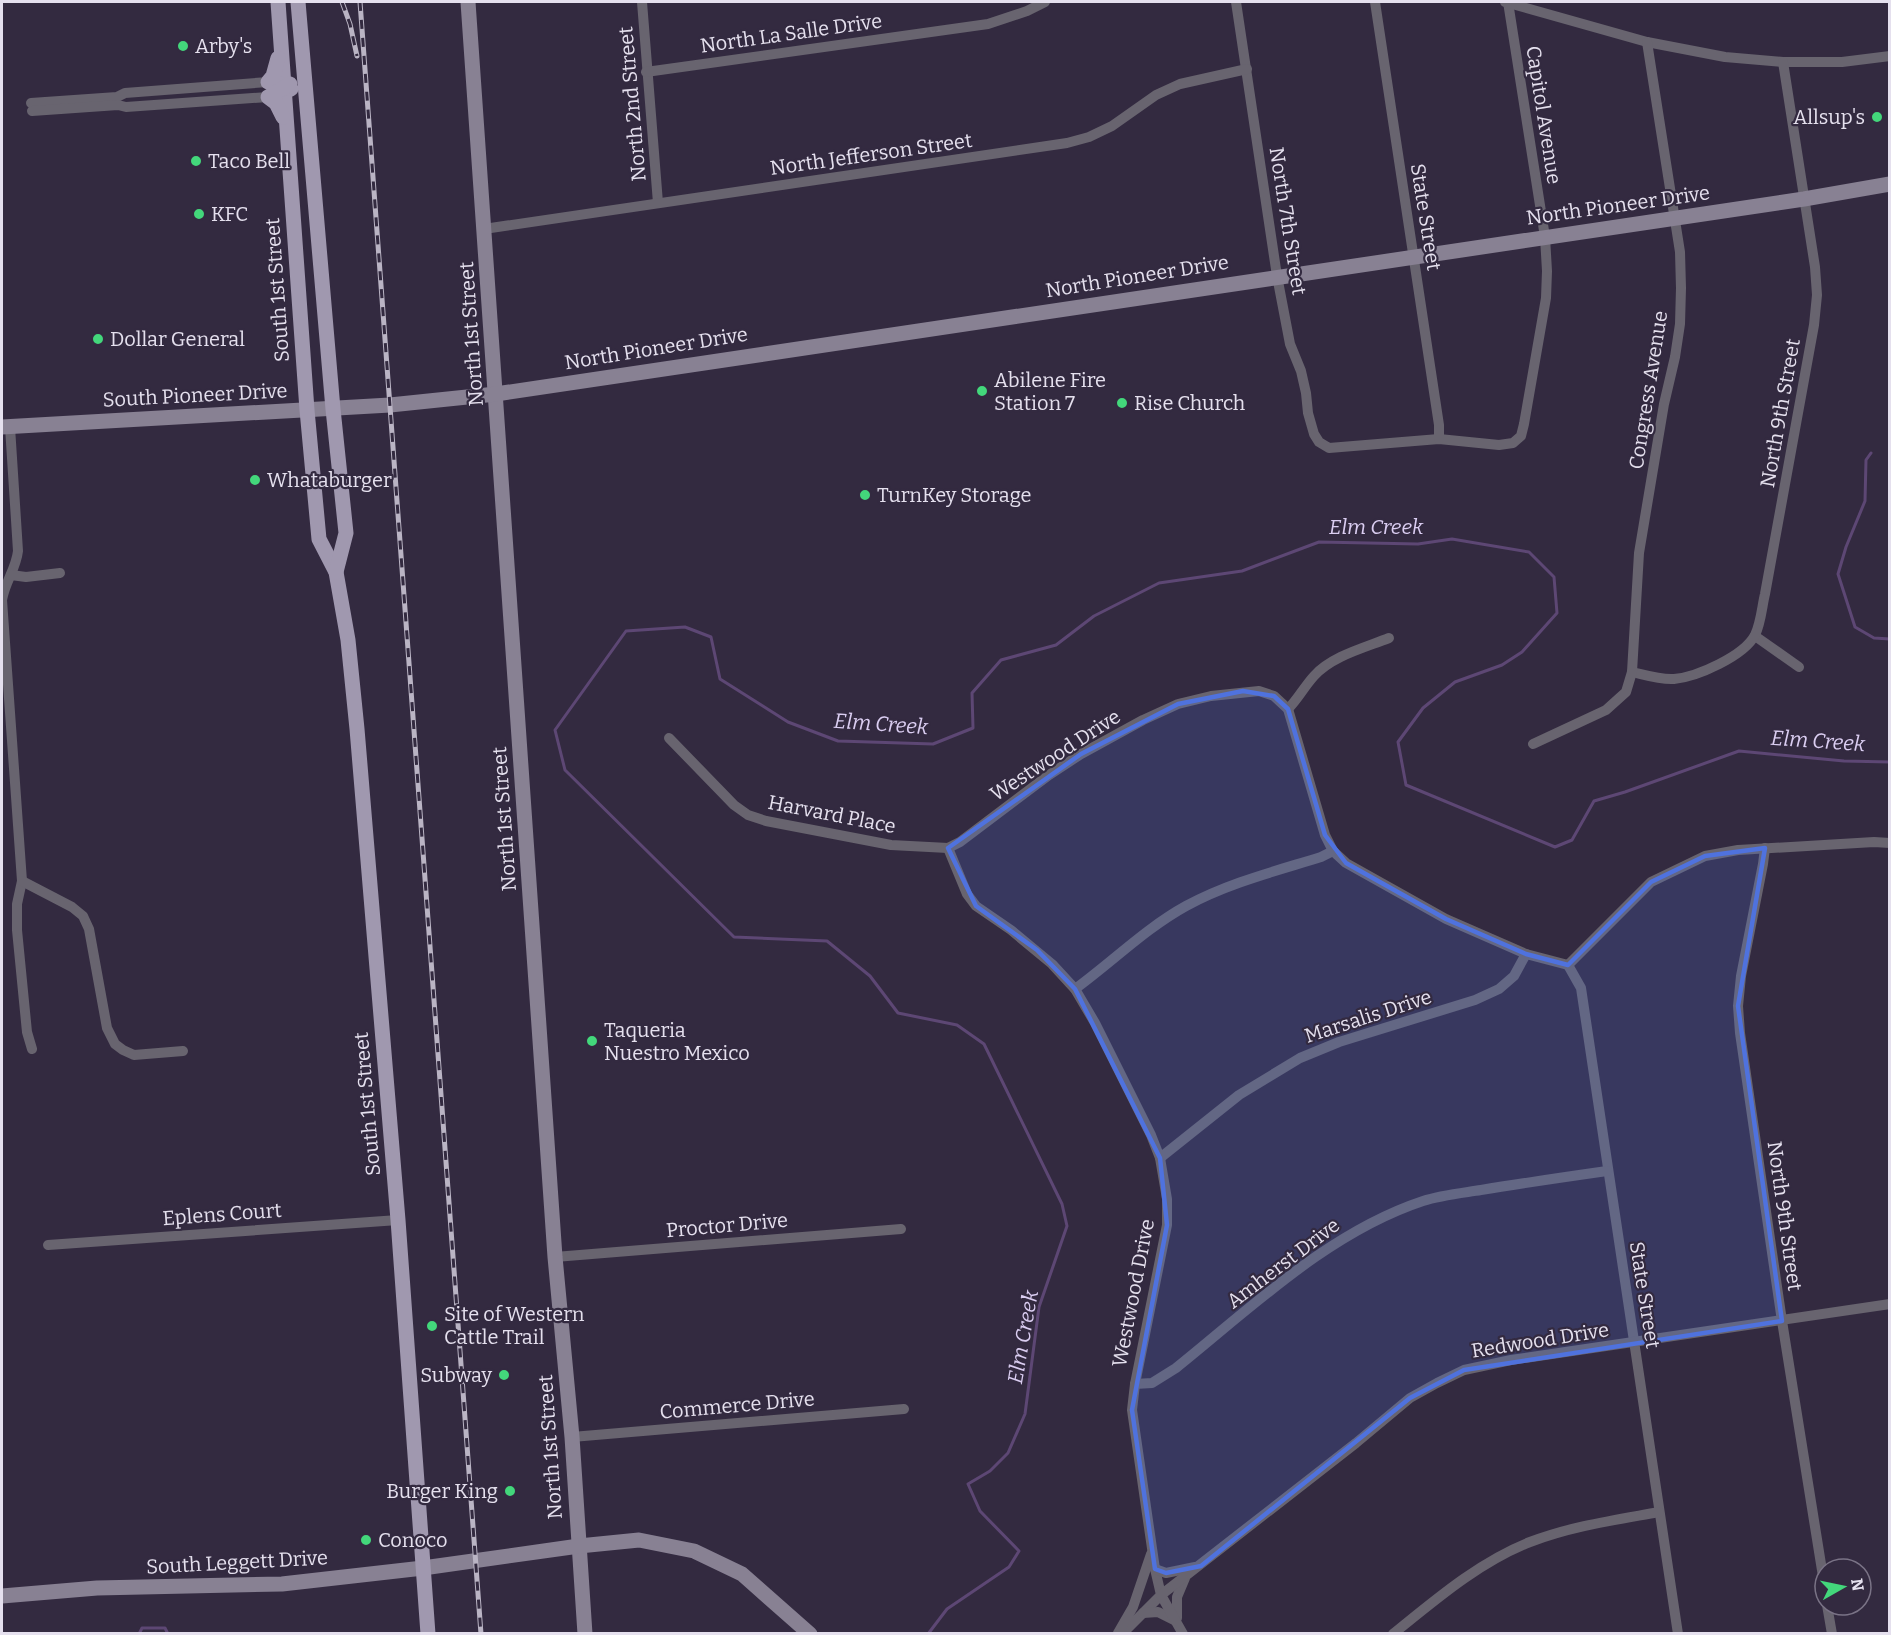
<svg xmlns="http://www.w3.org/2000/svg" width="1891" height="1635" font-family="Bitter,serif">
<rect width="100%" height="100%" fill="#332a40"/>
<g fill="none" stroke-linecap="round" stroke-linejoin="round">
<g stroke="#5d4774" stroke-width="3">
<path d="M 1871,453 L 1866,460 L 1865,501 L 1846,547 L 1838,574 L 1855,627 L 1874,638 L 1890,639"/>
<path d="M 139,1634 L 142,1628 L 165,1628 L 168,1634"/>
<path d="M 928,1634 L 947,1609 L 1009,1567 L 1019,1551 L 980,1511 L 968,1484 L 990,1471 L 1008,1453 L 1025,1414 L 1039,1307 L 1067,1226 L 1062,1204 L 984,1044 L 957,1025 L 898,1013 L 870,976 L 827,941 L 734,937 L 565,770 L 555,730 L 626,631 L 685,627 L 711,637 L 720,679 L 788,722 L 838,741 L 933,744 L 973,728 L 972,693 L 1001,660 L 1056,645 L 1094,616 L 1159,583 L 1242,571 L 1319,542 L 1418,544 L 1452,539 L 1529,552 L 1554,577 L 1557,613 L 1522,652 L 1502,665 L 1455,682 L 1423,708 L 1398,742 L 1406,785 L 1555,847 L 1572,840 L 1594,801 L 1625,792 L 1739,751 L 1844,761 L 1890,762"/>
</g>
<g stroke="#68646f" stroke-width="10">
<path d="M 642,2 L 658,203"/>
<path d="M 1236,2 L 1277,276 L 1290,344 L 1301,371 L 1306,393 L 1308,413 L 1314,434 L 1319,442 L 1329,448 L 1439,439 L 1499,445 L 1513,443 L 1521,436 L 1524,424 L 1546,298 L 1547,271 L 1545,237 L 1508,2"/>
<path d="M 1375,2 L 1439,425 L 1439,439"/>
<path d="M 1505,2 L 1647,42 L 1725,57 L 1783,62 L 1842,62 L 1890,56"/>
<path d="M 646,72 L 988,24 L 1027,11 L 1045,2"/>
<path d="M 31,103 L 117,97 L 125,93 L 268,82"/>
<path d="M 32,111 L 118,105 L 126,107 L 268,97"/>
<path d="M 484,229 L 1067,143 L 1089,137 L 1112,126 L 1156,95 L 1180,84 L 1247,69"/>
<path d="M 10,427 L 18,551 C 16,569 5,582 2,600 L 22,881 L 17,904 L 17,930 L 27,1032 L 32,1049"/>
<path d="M 11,575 L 26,577 L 60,573"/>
<path d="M 1755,636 L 1799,667"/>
<path d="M 1632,672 C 1645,675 1661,680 1674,679 C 1697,677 1744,656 1755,635 C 1761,623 1762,606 1765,594 L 1814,325 L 1817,295 L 1815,267 L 1783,62"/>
<path d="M 1288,709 C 1298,699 1304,687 1314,676 C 1332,656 1364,648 1389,638"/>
<path d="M 669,738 L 734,805 L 748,815 L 766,821 L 891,845 L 948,848 L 960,842 L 1049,775 L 1081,754 L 1143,720 L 1178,704 L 1211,696 L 1259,691 L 1274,696 L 1288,709 L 1325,835 L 1333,851 L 1346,863 L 1446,919 L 1526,954 L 1568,965 L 1651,882 L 1705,856 L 1738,850 L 1874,842 L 1890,843"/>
<path d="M 1533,744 L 1606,710 L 1626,692 L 1632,672 L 1639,553 L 1664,404 L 1675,357 L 1680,324 L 1681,288 L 1680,252 L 1647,42"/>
<path d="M 948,848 L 967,894 L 976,906 L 1011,930 L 1052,964 L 1075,989 L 1095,1023 L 1151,1135 L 1160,1158 L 1167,1199 L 1167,1225 L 1135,1384 L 1132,1410 L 1155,1569 L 1161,1595 L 1122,1634"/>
<path d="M 1765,848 L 1763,864 L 1741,976 L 1738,1006 L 1740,1033 L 1782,1321 L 1825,1589"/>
<path d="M 22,881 L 72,907 L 83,916 L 89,929 L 107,1028 L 115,1044 L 123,1050 L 134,1055 L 183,1051"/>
<path d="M 1568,965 L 1581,988 L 1678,1634"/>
<path d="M 1075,989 C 1112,962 1146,928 1186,906 C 1228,883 1276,871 1321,857 L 1333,851"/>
<path d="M 1160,1158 L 1239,1095 L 1300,1058 L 1339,1042 L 1475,1000 L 1499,989 L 1514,976 L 1526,954"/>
<path d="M 48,1245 L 398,1220"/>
<path d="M 555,1257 L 901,1229"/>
<path d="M 1135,1384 L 1152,1383 L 1176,1368 C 1252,1307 1329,1232 1423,1201 C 1441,1195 1462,1193 1481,1190 C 1523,1183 1565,1177 1607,1171"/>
<path d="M 572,1437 L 904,1409"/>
<path d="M 1155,1569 L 1166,1573 L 1195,1567"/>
<path d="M 1827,1605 L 1832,1634"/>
<path d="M 1143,1613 L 1158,1612 L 1176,1621"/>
<path d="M 1177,1618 L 1177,1597 L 1185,1578"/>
<path d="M 1118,1633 L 1133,1607 L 1151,1554"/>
<path d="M 1183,1634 L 1161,1595 L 1356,1443 L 1410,1398 L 1437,1383 L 1464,1370 L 1511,1360 L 1890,1304"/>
<path d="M 1393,1634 C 1435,1600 1479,1562 1530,1542 C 1572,1526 1615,1520 1659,1512"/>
</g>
<g stroke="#888193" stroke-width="15">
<path d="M 468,2 L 555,1257 L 572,1437 L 585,1634"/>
<path d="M 2,427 L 390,405 L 496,394 L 1804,199 L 1890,184"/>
<path d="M 2,1596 L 97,1588 L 282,1584 L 423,1568 L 579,1546 L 639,1540 L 694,1551 L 742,1574 L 810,1634"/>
</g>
<g stroke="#a098af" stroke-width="15">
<path d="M 278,2 L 307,410 L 319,539 L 336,572 L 348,640 L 357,729 L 398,1220 L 428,1634"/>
<path d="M 298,2 L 333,409 L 346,533 L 336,572"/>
<path d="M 278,58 L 273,76 L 268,82 L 280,84 L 291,89"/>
<path d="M 283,117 L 276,103 L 268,97 L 290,84"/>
</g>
<defs>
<g id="rail">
<path d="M 342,2 L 350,24 L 357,56"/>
<path d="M 360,2 L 481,1634"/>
</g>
</defs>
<use href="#rail" stroke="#bab4c4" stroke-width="5"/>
<use href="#rail" stroke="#332a40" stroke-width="3" stroke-dasharray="9" stroke-linecap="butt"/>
</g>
<path fill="#4f72de" fill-opacity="0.2" stroke="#4f72de" stroke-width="4.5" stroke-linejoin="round" d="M 1243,691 L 1274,696 L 1288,709 L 1325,835 L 1346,863 L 1446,919 L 1526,954 L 1568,965 L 1651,882 L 1705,856 L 1765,848 L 1738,1006 L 1782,1321 L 1464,1370 L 1410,1398 L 1201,1566 L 1166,1573 L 1155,1569 L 1132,1410 L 1167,1225 L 1160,1158 L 1075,989 L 1037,950 L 976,906 L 948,848 L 1081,754 L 1178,704 Z"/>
<g fill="#43d77b" stroke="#332a40" stroke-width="2">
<circle cx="183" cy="46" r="6"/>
<circle cx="1877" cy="117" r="6"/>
<circle cx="196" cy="161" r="6"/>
<circle cx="199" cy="214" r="6"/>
<circle cx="98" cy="339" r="6"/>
<circle cx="982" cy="391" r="6"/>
<circle cx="1122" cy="403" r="6"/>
<circle cx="255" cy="480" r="6"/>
<circle cx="865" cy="495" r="6"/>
<circle cx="592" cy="1041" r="6"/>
<circle cx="432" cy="1326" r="6"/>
<circle cx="504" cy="1375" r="6"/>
<circle cx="510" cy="1491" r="6"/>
<circle cx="366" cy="1540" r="6"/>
</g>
<g text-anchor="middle" stroke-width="4.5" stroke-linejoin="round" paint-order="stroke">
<g font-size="20" fill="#e5e0ee" stroke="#332a40">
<text transform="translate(791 33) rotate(-8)" y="7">North La Salle Drive</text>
<text transform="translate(632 104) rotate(-95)" y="7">North 2nd Street</text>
<text transform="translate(1544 115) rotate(81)" y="7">Capitol Avenue</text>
<text transform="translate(871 154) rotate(-8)" y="7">North Jefferson Street</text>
<text transform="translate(1618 205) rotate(-8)" y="7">North Pioneer Drive</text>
<text transform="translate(1426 217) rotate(81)" y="7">State Street</text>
<text transform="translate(1288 221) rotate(81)" y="7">North 7th Street</text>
<text transform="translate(1137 276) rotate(-9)" y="7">North Pioneer Drive</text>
<text transform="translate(277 290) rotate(-94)" y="7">South 1st Street</text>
<text transform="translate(471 334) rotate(-94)" y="7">North 1st Street</text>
<text transform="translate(656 348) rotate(-9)" y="7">North Pioneer Drive</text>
<text transform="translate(1648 390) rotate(-81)" y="7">Congress Avenue</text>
<text transform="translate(195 395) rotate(-3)" y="7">South Pioneer Drive</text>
<text transform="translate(1780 413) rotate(-80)" y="7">North 9th Street</text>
<text transform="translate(1055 755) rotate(-33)" y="7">Westwood Drive</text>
<text transform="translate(832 814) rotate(11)" y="7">Harvard Place</text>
<text transform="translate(504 819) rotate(-94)" y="7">North 1st Street</text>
<text transform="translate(1368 1016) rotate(-18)" y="7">Marsalis Drive</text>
<text transform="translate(367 1104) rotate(-95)" y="7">South 1st Street</text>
<text transform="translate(222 1214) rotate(-4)" y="7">Eplens Court</text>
<text transform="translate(1785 1216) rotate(82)" y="7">North 9th Street</text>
<text transform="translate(727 1225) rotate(-5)" y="7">Proctor Drive</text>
<text transform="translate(1283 1263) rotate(-37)" y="7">Amherst Drive</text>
<text transform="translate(1133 1293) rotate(-79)" y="7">Westwood Drive</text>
<text transform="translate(1645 1295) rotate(81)" y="7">State Street</text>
<text transform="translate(1540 1340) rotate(-9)" y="7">Redwood Drive</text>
<text transform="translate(737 1405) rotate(-5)" y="7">Commerce Drive</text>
<text transform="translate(550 1447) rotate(-94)" y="7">North 1st Street</text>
<text transform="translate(237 1562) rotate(-3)" y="7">South Leggett Drive</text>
</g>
<g font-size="20" fill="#e5e0ee" stroke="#332a40" text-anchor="start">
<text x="195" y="53">Arby's</text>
<text x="1865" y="124" text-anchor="end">Allsup's</text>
<text x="208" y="168">Taco Bell</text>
<text x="211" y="221">KFC</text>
<text x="110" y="346">Dollar General</text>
<text x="994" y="387">Abilene Fire<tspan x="994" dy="23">Station 7</tspan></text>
<text x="1134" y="410">Rise Church</text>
<text x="267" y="487">Whataburger</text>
<text x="877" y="502">TurnKey Storage</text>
<text x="604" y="1037">Taqueria<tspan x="604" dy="23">Nuestro Mexico</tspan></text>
<text x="444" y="1321">Site of Western<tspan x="444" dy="23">Cattle Trail</tspan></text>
<text x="492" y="1382" text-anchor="end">Subway</text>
<text x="498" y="1498" text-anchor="end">Burger King</text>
<text x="378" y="1547">Conoco</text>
</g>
<g font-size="21" font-style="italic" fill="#dacdf1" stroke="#332a40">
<text x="1376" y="534">Elm Creek</text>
<text transform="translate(881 724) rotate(4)" y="7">Elm Creek</text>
<text transform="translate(1818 741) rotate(4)" y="7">Elm Creek</text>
<text transform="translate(1023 1337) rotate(-80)" y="7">Elm Creek</text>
</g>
</g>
<rect width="1891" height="1635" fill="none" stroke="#e5e0ee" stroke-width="6"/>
<g transform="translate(1843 1587) rotate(81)"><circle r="28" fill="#332a40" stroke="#7a7386" stroke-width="1.5"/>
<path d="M0-4.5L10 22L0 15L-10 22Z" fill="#43d77b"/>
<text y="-9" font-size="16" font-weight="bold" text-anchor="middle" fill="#e5e0ee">N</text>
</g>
</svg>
